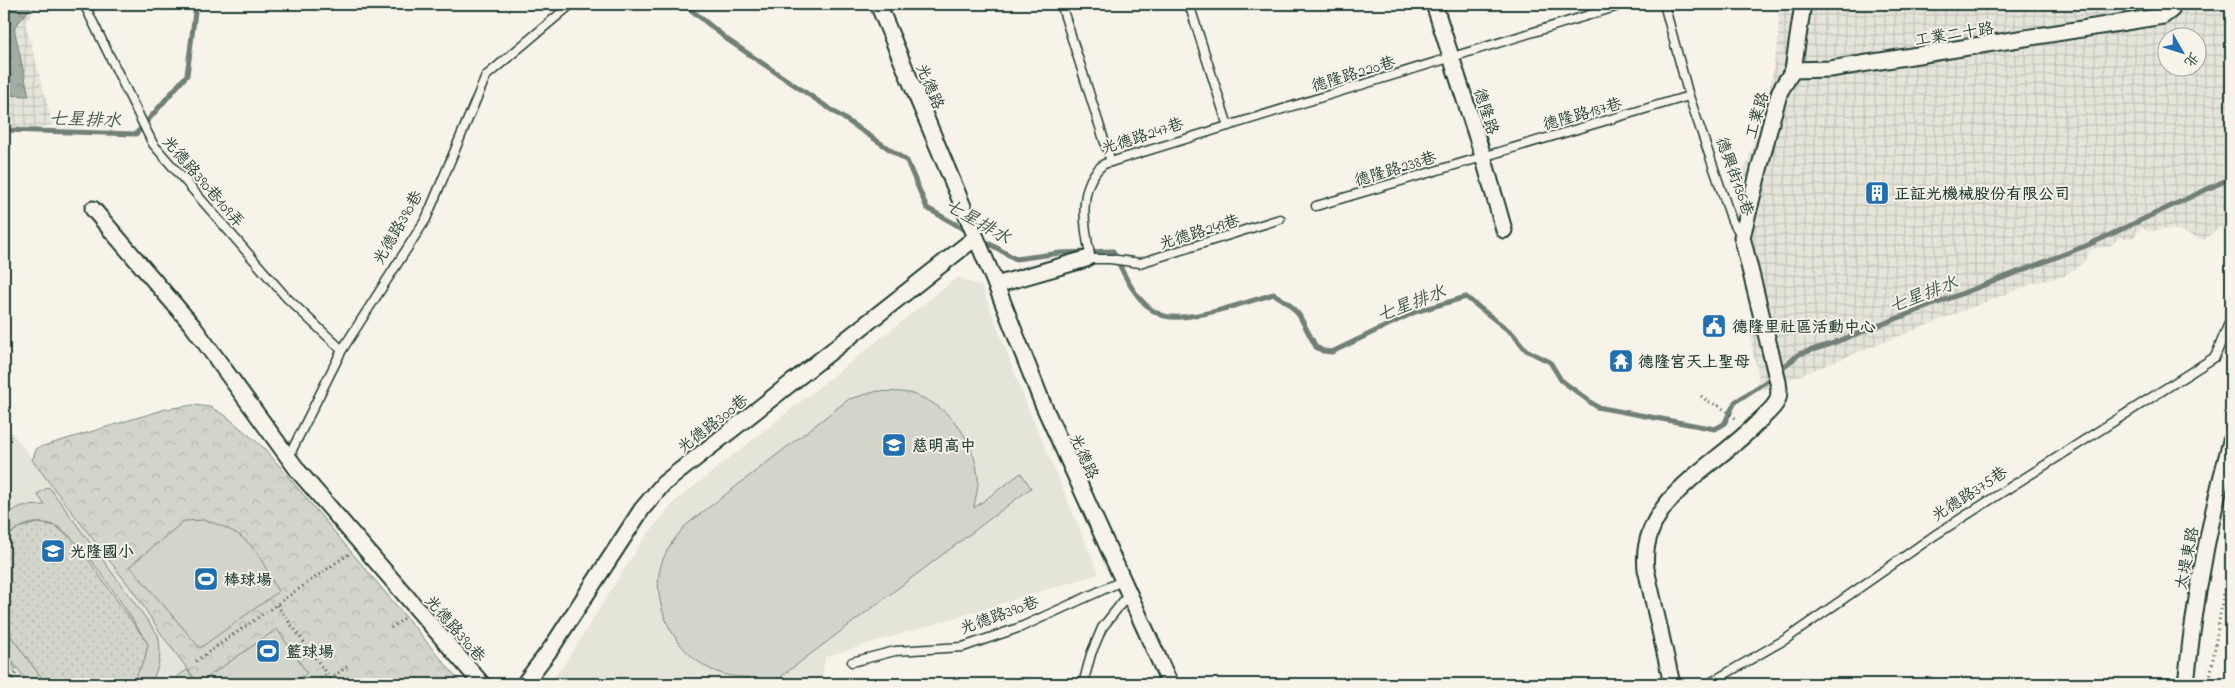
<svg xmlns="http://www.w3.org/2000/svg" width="2235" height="688" font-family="'Indie Flower','LXGW WenKai TC',sans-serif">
<defs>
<pattern id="industrial-grid" width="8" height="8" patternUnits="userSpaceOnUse" patternTransform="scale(1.25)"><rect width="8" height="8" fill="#e5e4d9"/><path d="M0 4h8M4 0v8" fill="none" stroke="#c4c4bb"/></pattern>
<pattern id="grass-dots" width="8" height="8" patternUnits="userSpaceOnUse" patternTransform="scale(1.25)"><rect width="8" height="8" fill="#d3d5ca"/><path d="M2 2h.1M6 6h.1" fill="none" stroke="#b5b8ae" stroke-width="1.8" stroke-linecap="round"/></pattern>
<pattern id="park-crowns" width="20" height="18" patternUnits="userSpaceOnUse" patternTransform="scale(1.25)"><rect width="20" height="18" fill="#d3d5ca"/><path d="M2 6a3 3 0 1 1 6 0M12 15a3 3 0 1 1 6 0" fill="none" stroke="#b5b8ae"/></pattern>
<pattern id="water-ripples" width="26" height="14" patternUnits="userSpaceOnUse" patternTransform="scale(1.25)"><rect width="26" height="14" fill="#a4ada3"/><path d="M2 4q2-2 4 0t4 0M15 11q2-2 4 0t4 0" fill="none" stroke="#858e86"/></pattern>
</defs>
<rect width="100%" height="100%" fill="#f7f3e8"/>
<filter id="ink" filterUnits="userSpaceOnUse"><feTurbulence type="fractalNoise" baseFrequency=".02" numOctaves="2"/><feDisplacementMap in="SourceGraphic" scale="10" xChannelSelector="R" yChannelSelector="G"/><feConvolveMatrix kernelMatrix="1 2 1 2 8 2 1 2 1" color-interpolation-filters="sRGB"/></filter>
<g filter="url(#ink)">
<g fill="#e5e4d9">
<path d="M 958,277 L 982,287 L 1026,403 L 1099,574 L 825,657 L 821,684 L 548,684 L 564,665 L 640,544 L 674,502 Z"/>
<path d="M 4,422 L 136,595 L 169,645 L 199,684 L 4,684 Z"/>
</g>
<g fill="url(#industrial-grid)" fill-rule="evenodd">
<path d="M 4,4 L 40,4 L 25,22 L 53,125 L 4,134 Z"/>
<path d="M 1779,4 L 2231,4 L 2231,228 L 2218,229 L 2204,240 L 2173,229 L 2149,231 L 2141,228 L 2133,238 L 2119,238 L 2110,246 L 2091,249 L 2083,263 L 2064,276 L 2031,284 L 1763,390 L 1763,388 L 1758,385 L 1758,374 L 1750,338 L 1755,288 L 1740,209 L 1742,178 L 1757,134 L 1763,108 L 1766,107 L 1778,43 ZM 2168,38 L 2198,38 L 2198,68 L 2168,68 Z"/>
</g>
<g fill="url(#grass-dots)" stroke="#79897f">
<path d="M 38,523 L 55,526 L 75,541 L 148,644 L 145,658 L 132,684 L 46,684 L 4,627 L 4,540 L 18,528 Z"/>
<path d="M 4,652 L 16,669 L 10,673 L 4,664 Z"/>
</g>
<path fill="url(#park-crowns)" stroke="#79897f" d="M 194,405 L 210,407 L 226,416 L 264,448 L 462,684 L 199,684 L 164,638 L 136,595 L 32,460 L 37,448 L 166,409 Z"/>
<g fill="#d3d5ca" stroke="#79897f">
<path d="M 878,391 C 887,392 899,391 909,393 C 948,404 974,437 978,477 C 979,487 975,498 974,508 L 1021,473 L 1031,488 L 771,684 L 740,684 L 748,677 C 695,680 653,625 659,574 C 662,554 673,540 686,525 L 849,399 Z"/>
<path d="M 49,487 L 158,635 C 162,654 160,667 150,684 L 132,684 L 145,659 L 148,644 C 131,617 82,538 56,526 C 38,518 16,525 4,540 L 4,515 L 22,506 L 45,505 L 37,494 Z"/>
<path d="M 204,520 C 252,534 257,551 278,592 L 200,648 L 130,566 L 184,521 Z"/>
<path d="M 4,627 L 46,684 L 29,684 L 4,650 Z"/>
<path d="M 277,629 L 307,673 L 292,684 L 216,684 L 209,676 Z"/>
<path d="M 187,670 L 197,684 L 166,684 Z"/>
</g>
<path fill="url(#water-ripples)" stroke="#6f8077" d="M 4,4 L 34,4 L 14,28 L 29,96 L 4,95 Z"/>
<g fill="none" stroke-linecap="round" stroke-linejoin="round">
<g stroke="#6f8077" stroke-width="5">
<path d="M 684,4 L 728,40 L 907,161 L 927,208 L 969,232"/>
<path d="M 4,130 L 136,134 L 187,75 L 196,4"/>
<path d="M 981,239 L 1016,259 L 1060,253 L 1113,251 C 1123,273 1136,303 1159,314 C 1182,326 1249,301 1274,294 L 1288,303 L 1299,315 L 1316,347 L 1323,351 L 1332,352 L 1415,312 L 1466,297 L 1513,334 L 1526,350 L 1550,362 L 1561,380 L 1597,407 L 1715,429 L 1724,424 L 1735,402 L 1770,379 L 1799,354 L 1828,345 L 2088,245 L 2231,178"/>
</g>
<defs>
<g id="lane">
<path d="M 84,4 L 153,144 L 286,297 L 342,350"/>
<path d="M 1061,4 L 1111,162"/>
<path d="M 1664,4 L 1689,96 L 1732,221 L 1742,236"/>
<path d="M 1190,7 L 1228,126"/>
<path d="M 1316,206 L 1689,96"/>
<path d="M 1086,259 L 1090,255 C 1084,226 1077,184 1104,164 L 1625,4"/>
<path d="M 1086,259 L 1110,259 L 1140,263 L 1280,219"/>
<path d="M 289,456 L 342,350 L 426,219 L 486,76 L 568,7"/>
<path d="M 852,662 L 895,651 L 963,647 L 1021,627 L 1122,581"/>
<path d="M 1083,684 L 1091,654 L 1102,628 L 1128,595"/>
<path d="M 1708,684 L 1786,639 L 1935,535 L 2215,357 L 2231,318"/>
</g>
<g id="street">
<path d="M 878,4 L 996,285 L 1042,402 L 1170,684"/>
<path d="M 1434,4 L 1483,156 L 1504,230"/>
<path d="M 1793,70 L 1830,69 L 2163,16 L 2171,10 L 2173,4"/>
<path d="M 93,209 L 192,325 L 299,472 L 482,684"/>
<path d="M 996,285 L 1086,259"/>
<path d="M 524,684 L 552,647 L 642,509 L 663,484 L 975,238"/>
<path d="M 1672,684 L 1646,569 C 1638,498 1719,465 1759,421 C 1765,415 1774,408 1777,401 C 1780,395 1779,389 1778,382 L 1742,237 L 1772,118 L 1780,91 L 1793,70 L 1803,4"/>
<path d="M 2186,684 C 2194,602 2209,521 2231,441"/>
</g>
</defs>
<use href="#lane" stroke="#1f3d34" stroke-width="11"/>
<use href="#street" stroke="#1f3d34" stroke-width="19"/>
<g stroke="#1f3d34" stroke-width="3" stroke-dasharray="1 4" stroke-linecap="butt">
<path d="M 1701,396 L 1707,401 L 1719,406 L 1738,420"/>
<path d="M 4,455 L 9,462 L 4,466"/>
<path d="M 277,605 L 334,684"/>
<path d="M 391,628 L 406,617"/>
<path d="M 196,661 L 350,553"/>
<path d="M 4,666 L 17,684"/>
<path d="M 11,677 L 19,671"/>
<path d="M 330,679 L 348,666"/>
<path d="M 312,684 L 327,674"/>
<path d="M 2209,684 L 2231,547"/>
</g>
<use href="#lane" stroke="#f7f3e8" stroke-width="8"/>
<use href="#street" stroke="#f7f3e8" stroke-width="15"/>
</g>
</g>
<defs>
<symbol id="building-square" viewBox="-11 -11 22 22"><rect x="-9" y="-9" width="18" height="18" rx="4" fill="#1f6fb2" stroke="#f7f3e8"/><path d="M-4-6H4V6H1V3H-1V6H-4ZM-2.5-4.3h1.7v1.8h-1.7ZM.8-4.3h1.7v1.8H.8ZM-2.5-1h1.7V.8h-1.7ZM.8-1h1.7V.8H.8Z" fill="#fff"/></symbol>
<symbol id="civic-square" viewBox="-11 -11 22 22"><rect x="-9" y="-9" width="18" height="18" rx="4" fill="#1f6fb2" stroke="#f7f3e8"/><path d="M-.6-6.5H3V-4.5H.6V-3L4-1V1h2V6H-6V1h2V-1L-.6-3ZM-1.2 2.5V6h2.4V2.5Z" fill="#fff"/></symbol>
<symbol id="temple-square" viewBox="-11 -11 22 22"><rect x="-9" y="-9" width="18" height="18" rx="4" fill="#1f6fb2" stroke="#f7f3e8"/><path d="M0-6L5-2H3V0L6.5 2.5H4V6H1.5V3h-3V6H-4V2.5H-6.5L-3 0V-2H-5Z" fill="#fff"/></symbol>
<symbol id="school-square" viewBox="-11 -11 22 22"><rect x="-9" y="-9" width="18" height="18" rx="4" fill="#1f6fb2" stroke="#f7f3e8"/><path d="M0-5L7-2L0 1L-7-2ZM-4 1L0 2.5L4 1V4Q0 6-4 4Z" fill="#fff"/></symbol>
<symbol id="stadium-square" viewBox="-11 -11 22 22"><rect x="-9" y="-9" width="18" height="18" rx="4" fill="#1f6fb2" stroke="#f7f3e8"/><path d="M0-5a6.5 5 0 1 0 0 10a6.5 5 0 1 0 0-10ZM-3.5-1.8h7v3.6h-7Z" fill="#fff"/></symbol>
</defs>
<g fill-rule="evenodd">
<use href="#building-square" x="1863" y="179" width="28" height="28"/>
<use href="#civic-square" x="1700" y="312" width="28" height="28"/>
<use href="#temple-square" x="1607" y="347" width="28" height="28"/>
<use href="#school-square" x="880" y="431" width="28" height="28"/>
<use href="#school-square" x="39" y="537" width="28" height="28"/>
<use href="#stadium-square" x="192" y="565" width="28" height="28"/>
<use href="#stadium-square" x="254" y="637" width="28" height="28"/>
</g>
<g text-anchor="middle" stroke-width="4" stroke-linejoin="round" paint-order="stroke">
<g font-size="16" fill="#1f3d34" stroke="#f7f3e8">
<text transform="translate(1954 33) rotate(-9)" y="6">工業二十路</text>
<text transform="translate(1353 73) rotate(-17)" y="6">德隆路220巷</text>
<text transform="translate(931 86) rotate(67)" y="6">光德路</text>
<text transform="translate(1487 111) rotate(72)" y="6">德隆路</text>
<text transform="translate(1582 113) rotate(-16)" y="6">德隆路187巷</text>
<text transform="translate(1756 115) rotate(-74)" y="6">工業路</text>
<text transform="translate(1142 135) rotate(-18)" y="6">光德路247巷</text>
<text transform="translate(1395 168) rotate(-17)" y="6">德隆路238巷</text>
<text transform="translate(1736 176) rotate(70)" y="6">德興街136巷</text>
<text transform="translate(204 181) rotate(49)" y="6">光德路390巷109弄</text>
<text transform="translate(397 227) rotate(-60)" y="6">光德路390巷</text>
<text transform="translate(1199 231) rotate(-17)" y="6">光德路249巷</text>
<text transform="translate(712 423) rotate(-38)" y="6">光德路300巷</text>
<text transform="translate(1085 456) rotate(66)" y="6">光德路</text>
<text transform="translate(1969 493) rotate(-33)" y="6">光德路375巷</text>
<text transform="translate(2186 558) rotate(-79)" y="6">太堤東路</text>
<text transform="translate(999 614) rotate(-20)" y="6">光德路390巷</text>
<text transform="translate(456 628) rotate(49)" y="6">光德路390巷</text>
</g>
<g font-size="16" font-weight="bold" fill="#1f3d34" stroke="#f7f3e8" text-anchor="start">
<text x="1894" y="199">正証光機械股份有限公司</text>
<text x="1732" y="332">德隆里社區活動中心</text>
<text x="1638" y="367">德隆宮天上聖母</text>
<text x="912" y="451">慈明高中</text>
<text x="70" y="557">光隆國小</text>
<text x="224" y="585">棒球場</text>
<text x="286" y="657">籃球場</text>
</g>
<g font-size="18" font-style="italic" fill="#405950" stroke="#f7f3e8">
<text transform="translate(85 119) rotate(2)" y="6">七星排水</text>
<text transform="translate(978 221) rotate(30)" y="6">七星排水</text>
<text transform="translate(1923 294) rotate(-21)" y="6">七星排水</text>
<text transform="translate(1411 303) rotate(-21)" y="6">七星排水</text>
</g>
</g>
<rect width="2235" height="688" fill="none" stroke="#f7f3e8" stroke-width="20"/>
<rect x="10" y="10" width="2215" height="668" fill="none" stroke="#1f3d34" stroke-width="2" filter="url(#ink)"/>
<g transform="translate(2182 52) rotate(129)"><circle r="24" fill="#f7f3e8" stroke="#a1aaa0"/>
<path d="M0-4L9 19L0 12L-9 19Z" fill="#1f6fb2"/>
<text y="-8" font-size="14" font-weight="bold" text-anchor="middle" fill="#1f3d34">北</text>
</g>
</svg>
